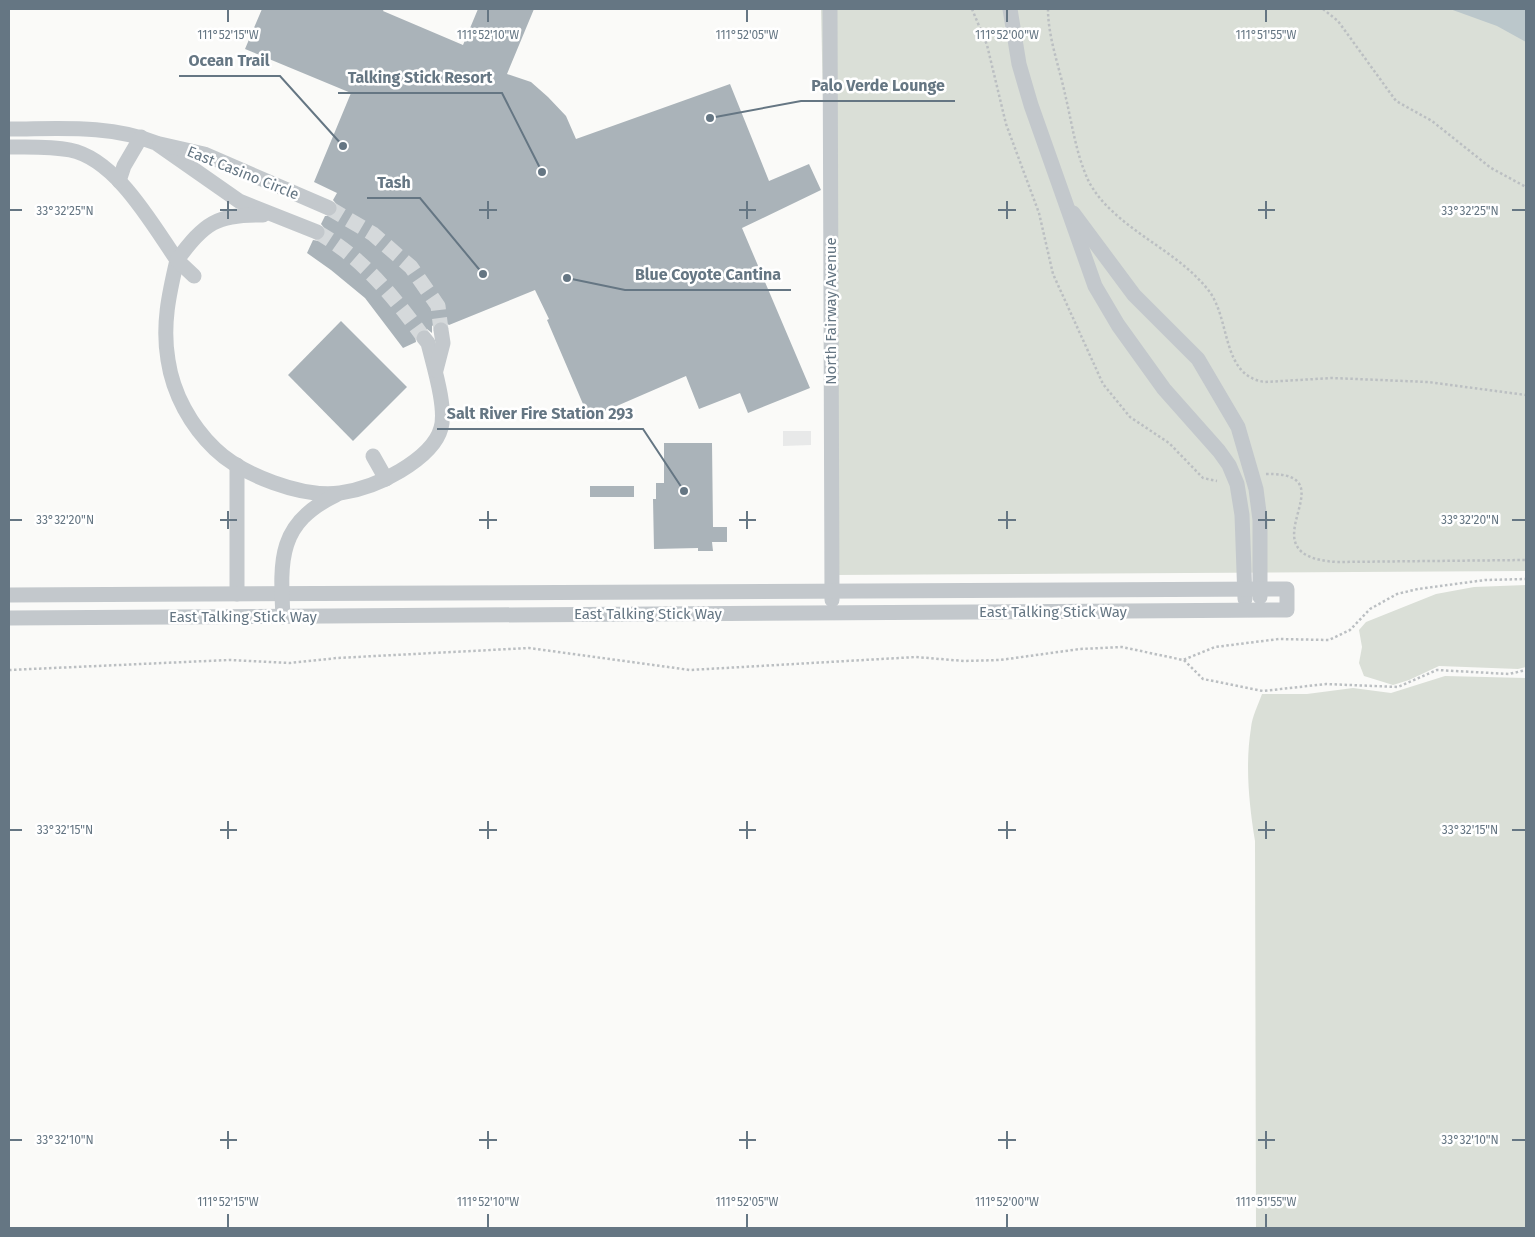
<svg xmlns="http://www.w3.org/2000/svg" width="1535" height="1237" font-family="'Fira Sans',sans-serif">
<rect width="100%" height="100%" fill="#fafaf8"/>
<path fill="#e8e9e9" d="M 783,431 L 811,431 L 811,445 L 783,446 Z"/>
<g fill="#dadfd7">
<path d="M 821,9 L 1526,9 L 1526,571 L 833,575 Z"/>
<path d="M 1526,585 L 1526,667 L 1518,669 L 1439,666 L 1409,680 L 1393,685 L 1364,676 L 1359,663 L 1362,647 L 1359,630 L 1366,622 L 1436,594 L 1474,587 Z"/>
<path d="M 1445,676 L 1526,678 L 1526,1228 L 1256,1228 L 1255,841 C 1249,804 1245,765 1251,728 C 1252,717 1258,705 1262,694 L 1307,694 L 1353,688 L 1391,693 Z"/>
</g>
<path fill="#bbc7cb" d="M 1450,9 L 1526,9 L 1526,42 L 1497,26 Z"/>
<g fill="#aab3b9">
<path d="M 262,9 L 384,9 L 383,11 L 463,45 L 478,9 L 534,9 L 507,74 L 531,82 L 548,97 L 566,116 L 576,139 L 730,84 L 769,181 L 809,164 L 821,190 L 742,228 L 810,388 L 748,413 L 740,393 L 699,409 L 686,376 L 589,418 L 547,320 L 549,319 L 535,290 L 449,325 L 445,322 L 439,321 L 432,326 L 432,333 L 427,329 L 419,330 L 415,335 L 416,342 L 403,348 L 365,298 L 331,270 L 307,253 L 313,240 L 319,241 L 325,236 L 326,230 L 321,224 L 325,216 L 334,216 L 338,211 L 338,206 L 333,200 L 337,193 L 314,182 L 351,93 L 245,49 Z"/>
<path d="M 341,321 L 407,387 L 353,441 L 288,375 Z"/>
<path d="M 664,443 L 712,443 L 713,527 L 727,527 L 727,542 L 712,542 L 713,551 L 698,551 L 698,548 L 654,549 L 653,499 L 656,499 L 656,483 L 664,483 Z"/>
<rect x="590" y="486" width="44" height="11"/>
</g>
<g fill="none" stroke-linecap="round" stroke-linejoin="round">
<g stroke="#d5d9db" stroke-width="15" stroke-dasharray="15 8" stroke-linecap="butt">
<path d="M 329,208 L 373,234 L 411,267 L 438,306 L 441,330"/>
<path d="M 317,232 C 362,257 394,297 424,338"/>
</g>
<g stroke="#bbbfc2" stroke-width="2.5" stroke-dasharray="2.5 2.5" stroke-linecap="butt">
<path d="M 972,9 L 987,45 L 1006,124 L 1039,213 L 1053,274 L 1103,384 L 1130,417 L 1169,443 L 1203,478 L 1217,481"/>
<path d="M 1048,9 C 1048,37 1059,66 1065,94 C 1072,123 1076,155 1089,182 C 1094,191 1100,199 1107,206 C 1138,238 1182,256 1209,291 C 1231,320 1221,376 1265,382 L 1332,378 L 1428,382 L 1526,395"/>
<path d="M 1323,9 L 1338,21 L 1396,101 L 1432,121 L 1491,168 L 1526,187"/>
<path d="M 1266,474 C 1354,472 1238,556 1337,562 L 1526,560"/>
<path d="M 1184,660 L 1203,679 L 1263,691 L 1326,684 L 1398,687 L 1437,670 L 1509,674 L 1526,670"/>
<path d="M 9,670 L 229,660 L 290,663 L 337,658 L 529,648 L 690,670 L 916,657 L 964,661 L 1000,660 L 1080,649 L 1122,647 L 1183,660 L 1215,647 L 1279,639 L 1329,640 L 1350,630 L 1370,609 L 1397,594 L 1418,589 L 1485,580 L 1526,579"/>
</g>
<g stroke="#c3c8cc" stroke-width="15">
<path d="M 830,9 L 832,600"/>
<path d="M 1010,9 L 1019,64 L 1031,105 L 1095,286 L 1118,325 L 1164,389 L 1219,451 L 1229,465 L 1237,484 L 1242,515 L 1245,599"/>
<path d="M 9,129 C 57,129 110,124 156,143 L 239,201 L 317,232"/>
<path d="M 160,144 L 204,154 L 329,208"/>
<path d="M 9,147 C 29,147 50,146 70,150 C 116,159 152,224 177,260 C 169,294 162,325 168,360 C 173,394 191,426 215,449 C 242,475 302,498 340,493 C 361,490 382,482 400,471 C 415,462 436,447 441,428 C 447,408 433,364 428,343 L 424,338"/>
<path d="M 119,181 L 124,166 L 141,137"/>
<path d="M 1073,213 L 1134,295 L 1198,359 L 1238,427 L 1256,489 L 1260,520 L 1260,597"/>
<path d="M 194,276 L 177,260 C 205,223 216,214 263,215"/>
<path d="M 436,370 L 443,343 L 441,330"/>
<path d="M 373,456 L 386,479"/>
<path d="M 237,594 L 237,465"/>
<path d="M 9,595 L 1287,589 L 1287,610 L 9,618"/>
<path d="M 283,617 C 280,559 278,523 336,495"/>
</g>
</g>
<path fill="none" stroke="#657683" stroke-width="2" d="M 228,10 L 228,22M 488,10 L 488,22M 747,10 L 747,22M 1007,10 L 1007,22M 1266,10 L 1266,22M 228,201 L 228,219M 488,201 L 488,219M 747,201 L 747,219M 1007,201 L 1007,219M 1266,201 L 1266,219M 10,210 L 22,210M 220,210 L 237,210M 479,210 L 497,210M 739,210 L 756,210M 998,210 L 1016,210M 1258,210 L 1275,210M 1512,210 L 1525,210M 228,511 L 228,529M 488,511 L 488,529M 747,511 L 747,529M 1007,511 L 1007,529M 1266,511 L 1266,529M 10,520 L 22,520M 220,520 L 237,520M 479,520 L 497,520M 739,520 L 756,520M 998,520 L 1016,520M 1258,520 L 1275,520M 1512,520 L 1525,520M 228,821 L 228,839M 488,821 L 488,839M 747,821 L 747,839M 1007,821 L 1007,839M 1266,821 L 1266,839M 10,830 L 22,830M 220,830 L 237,830M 479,830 L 497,830M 739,830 L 756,830M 998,830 L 1016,830M 1258,830 L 1275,830M 1512,830 L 1525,830M 228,1131 L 228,1149M 488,1131 L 488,1149M 747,1131 L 747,1149M 1007,1131 L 1007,1149M 1266,1131 L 1266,1149M 10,1140 L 22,1140M 220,1140 L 237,1140M 479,1140 L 497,1140M 739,1140 L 756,1140M 998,1140 L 1016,1140M 1258,1140 L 1275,1140M 1512,1140 L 1525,1140M 228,1214 L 228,1227M 488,1214 L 488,1227M 747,1214 L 747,1227M 1007,1214 L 1007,1227M 1266,1214 L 1266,1227"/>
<g text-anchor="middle" stroke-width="5" stroke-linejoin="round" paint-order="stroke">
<g font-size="15" fill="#657683" stroke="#fff">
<text transform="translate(243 173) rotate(22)" y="5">East Casino Circle</text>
<text transform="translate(831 311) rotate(-90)" y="5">North Fairway Avenue</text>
<text x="1053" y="617">East Talking Stick Way</text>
<text x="648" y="619">East Talking Stick Way</text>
<text x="243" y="622">East Talking Stick Way</text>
</g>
</g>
<g font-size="12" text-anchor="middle" fill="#657683" stroke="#fff" stroke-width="5" stroke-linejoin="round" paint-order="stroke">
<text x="228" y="39">111°52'15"W</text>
<text x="488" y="39">111°52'10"W</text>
<text x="747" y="39">111°52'05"W</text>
<text x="1007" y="39">111°52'00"W</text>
<text x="1266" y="39">111°51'55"W</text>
<text x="65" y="215">33°32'25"N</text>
<text x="1470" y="215">33°32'25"N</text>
<text x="65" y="524">33°32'20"N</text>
<text x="1470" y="524">33°32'20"N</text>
<text x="65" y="834">33°32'15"N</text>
<text x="1470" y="834">33°32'15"N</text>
<text x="65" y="1144">33°32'10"N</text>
<text x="1470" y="1144">33°32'10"N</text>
<text x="228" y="1206">111°52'15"W</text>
<text x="488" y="1206">111°52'10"W</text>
<text x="747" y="1206">111°52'05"W</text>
<text x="1007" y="1206">111°52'00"W</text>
<text x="1266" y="1206">111°51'55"W</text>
</g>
<path fill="none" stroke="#657683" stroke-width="2" d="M343 146L280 76H179M542 172L502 93H338M710 118L801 101H955M483 274L420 198H367M567 278L625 290H791M684 491L643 429H437"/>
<g fill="#657683" stroke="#fff" stroke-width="2">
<circle cx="343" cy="146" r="5"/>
<circle cx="542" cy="172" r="5"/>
<circle cx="710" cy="118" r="5"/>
<circle cx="483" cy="274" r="5"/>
<circle cx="567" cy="278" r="5"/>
<circle cx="684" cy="491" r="5"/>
</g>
<g font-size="16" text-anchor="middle" font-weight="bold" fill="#657683" stroke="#fff" stroke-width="5" stroke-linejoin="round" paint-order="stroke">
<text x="229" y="66">Ocean Trail</text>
<text x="420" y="83">Talking Stick Resort</text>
<text x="878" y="91">Palo Verde Lounge</text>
<text x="394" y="188">Tash</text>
<text x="708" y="280">Blue Coyote Cantina</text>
<text x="540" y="419">Salt River Fire Station 293</text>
</g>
<rect width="1535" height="1237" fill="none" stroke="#657683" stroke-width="20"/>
</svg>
